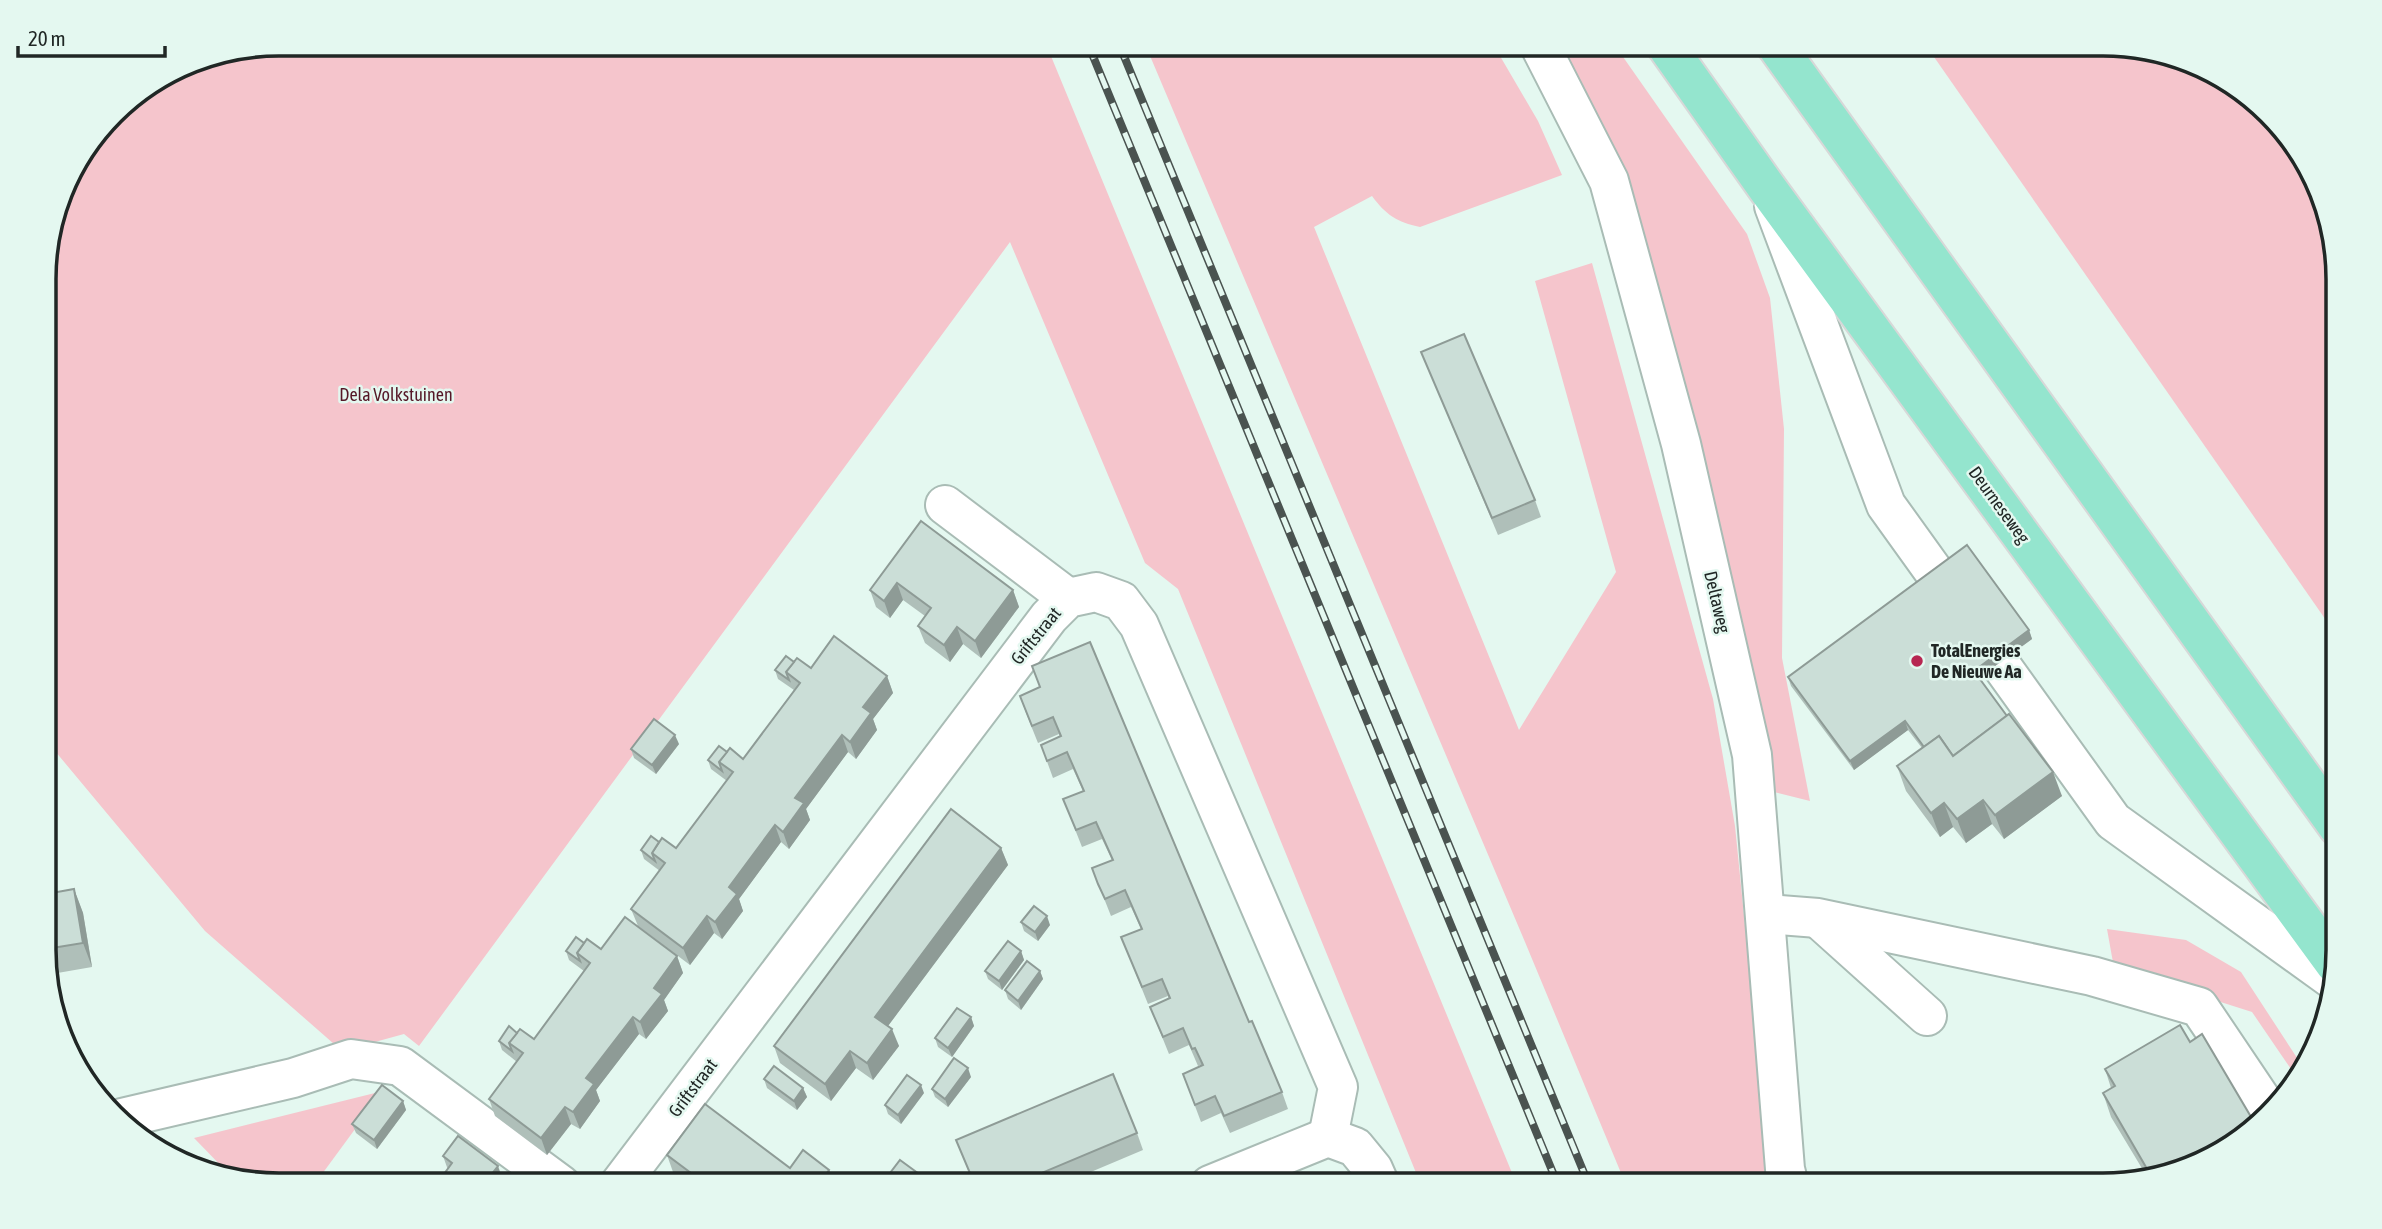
<svg xmlns="http://www.w3.org/2000/svg" width="2382" height="1229" font-family="'Asap Condensed',sans-serif">
<rect width="100%" height="100%" fill="#e4f8f0"/>
<g fill="#f5c5cc">
<path d="M 279,44 L 1046,44 L 1517,1185 L 1421,1185 L 1178,589 L 1145,563 L 1010,242 L 419,1046 L 404,1034 L 342,1051 L 205,931 L 45,739 L 44,264 L 68,176 L 124,102 L 190,62 Z"/>
<path d="M 1145,44 L 1493,44 L 1538,121 L 1562,175 L 1420,227 C 1397,222 1386,215 1372,196 L 1314,227 L 1519,730 L 1616,572 L 1535,281 L 1592,263 L 1713,699 L 1735,826 L 1765,1125 L 1773,1185 L 1626,1185 L 1525,942 Z"/>
<path d="M 1545,44 L 1614,44 L 1747,234 L 1770,298 L 1784,429 L 1782,658 L 1810,801 L 1774,792 L 1756,690 Z"/>
<path d="M 1925,44 L 2103,44 L 2207,68 L 2298,148 L 2336,249 L 2337,636 Z"/>
<path d="M 2107,929 L 2186,940 L 2241,972 L 2303,1067 L 2295,1075 L 2252,1012 L 2114,968 Z"/>
<path d="M 383,1091 L 314,1185 L 279,1185 L 228,1173 L 194,1138 Z"/>
</g>
<g fill="none" stroke-linecap="round" stroke-linejoin="round">
<defs>
<g id="minor">
<path d="M 1539,44 L 1609,181 L 1681,444 L 1752,755 L 1785,1169 L 1789,1185"/>
<path d="M 1774,206 L 1886,505 L 2113,821 L 2332,979"/>
<path d="M 945,505 L 1068,598"/>
<path d="M 1766,914 L 1818,918 L 2092,976 L 2199,1007 L 2267,1108"/>
<path d="M 1819,919 L 1927,1016"/>
<path d="M 122,1118 L 293,1078 L 351,1059 L 400,1066 L 561,1185"/>
<path d="M 619,1185 L 1049,617 L 1068,598 L 1096,592 L 1121,601 L 1139,625 L 1338,1087 L 1328,1137"/>
<path d="M 1210,1185 L 1328,1137 L 1355,1147 L 1373,1169 L 1380,1185"/>
</g>
<g id="major">
<path d="M 1665,44 L 1767,188 L 2335,964"/>
<path d="M 1775,44 L 2338,827"/>
</g>
</defs>
<use href="#minor" stroke="#a9bcb5" stroke-width="42"/>
<use href="#major" stroke="#d7d8d8" stroke-width="42"/>
<use href="#minor" stroke="#fff" stroke-width="38"/>
<use href="#major" stroke="#94e5ce" stroke-width="38"/>
<defs>
<g id="rail">
<path d="M 1088,44 L 1558,1185"/>
<path d="M 1119,44 L 1589,1185"/>
</g>
</defs>
<use href="#rail" stroke="#4a5350" stroke-width="8"/>
<use href="#rail" stroke="#e4f8f0" stroke-width="5" stroke-dasharray="16" stroke-linecap="butt"/>
</g>
<g fill="#afbfb9">
<path d="M 1421,352 L 1535,500 L 1541,517 L 1498,535 Z"/>
<path d="M 921,521 L 1013,590 L 1019,607 L 981,658 L 963,644 L 950,662 L 925,643 L 918,626 L 925,616 L 903,600 L 890,618 L 876,607 L 870,590 Z"/>
<path d="M 2029,630 L 2032,639 L 1979,678 L 2062,796 L 2004,839 L 1992,824 L 1966,843 L 1953,827 L 1940,837 L 1906,791 L 1897,766 L 1922,748 L 1908,730 L 1854,770 L 1791,686 L 1788,677 Z"/>
<path d="M 794,662 L 811,668 L 887,676 L 893,693 L 873,719 L 877,730 L 856,759 L 848,752 L 806,809 L 810,820 L 789,849 L 781,842 L 739,899 L 743,911 L 722,939 L 714,933 L 690,965 L 638,926 L 631,909 L 660,871 L 644,859 L 641,850 L 659,842 L 676,848 L 727,781 L 711,769 L 708,760 L 727,752 L 743,759 L 794,690 L 778,679 L 775,670 Z"/>
<path d="M 1040,687 L 1249,1022 L 1282,1092 L 1288,1109 L 1230,1133 L 1221,1113 L 1201,1122 L 1183,1074 L 1202,1066 L 1201,1065 L 1198,1066 L 1189,1045 L 1169,1054 L 1150,1007 L 1169,999 L 1168,996 L 1148,1004 L 1121,937 L 1141,929 L 1131,907 L 1111,916 L 1092,868 L 1112,860 L 1102,839 L 1082,847 L 1063,799 L 1083,791 L 1073,769 L 1053,778 L 1041,745 L 1060,737 L 1059,734 L 1038,743 L 1026,713 L 1020,696 Z"/>
<path d="M 679,744 L 656,774 L 634,758 L 631,749 Z"/>
<path d="M 1001,848 L 1008,865 L 888,1026 L 899,1046 L 873,1080 L 856,1068 L 831,1101 L 780,1063 L 774,1046 Z"/>
<path d="M 74,889 L 83,913 L 92,967 L 46,975 L 46,894 Z"/>
<path d="M 1021,922 L 1050,925 L 1038,941 L 1024,931 Z"/>
<path d="M 584,943 L 601,949 L 677,956 L 683,973 L 664,1000 L 668,1011 L 646,1039 L 639,1034 L 596,1090 L 600,1101 L 580,1129 L 571,1124 L 547,1155 L 495,1116 L 489,1099 L 517,1062 L 502,1050 L 499,1041 L 517,1033 L 534,1039 L 584,971 L 569,960 L 566,951 Z"/>
<path d="M 1021,951 L 1024,960 L 1002,990 L 988,979 L 985,971 Z"/>
<path d="M 1040,971 L 1043,979 L 1021,1010 L 1008,999 L 1005,990 Z"/>
<path d="M 971,1017 L 974,1026 L 952,1057 L 938,1047 L 935,1038 Z"/>
<path d="M 2190,1042 L 2233,1146 L 2146,1175 L 2111,1117 L 2103,1093 L 2111,1088 L 2105,1069 Z"/>
<path d="M 971,1077 L 948,1107 L 935,1097 L 932,1089 Z"/>
<path d="M 764,1079 L 803,1088 L 807,1097 L 797,1110 L 767,1088 Z"/>
<path d="M 924,1093 L 901,1124 L 888,1114 L 885,1105 Z"/>
<path d="M 403,1101 L 406,1110 L 377,1149 L 356,1133 L 352,1124 Z"/>
<path d="M 1137,1133 L 1143,1150 L 1060,1185 L 974,1185 L 956,1140 Z"/>
<path d="M 667,1155 L 790,1168 L 829,1170 L 835,1185 L 691,1185 L 673,1172 Z"/>
<path d="M 443,1156 L 504,1183 L 448,1170 Z"/>
<path d="M 890,1173 L 931,1185 L 898,1185 L 894,1182 Z"/>
</g>
<g fill="#8e9b96">
<path d="M 897,583 L 903,600 L 890,618 L 884,601 Z"/>
<path d="M 1013,590 L 1019,607 L 981,658 L 975,641 Z"/>
<path d="M 957,627 L 963,644 L 950,662 L 944,645 Z"/>
<path d="M 2029,630 L 2032,639 L 1977,679 L 1974,671 Z"/>
<path d="M 887,676 L 893,693 L 873,719 L 877,730 L 856,759 L 850,742 L 863,707 Z"/>
<path d="M 1905,721 L 1908,730 L 1854,770 L 1850,761 Z"/>
<path d="M 675,735 L 679,744 L 656,774 L 652,765 Z"/>
<path d="M 842,735 L 848,752 L 806,809 L 810,820 L 789,849 L 783,832 L 795,798 Z"/>
<path d="M 2053,772 L 2062,796 L 2004,839 L 1995,815 Z"/>
<path d="M 1983,800 L 1992,824 L 1966,843 L 1957,819 Z"/>
<path d="M 1944,803 L 1953,827 L 1940,837 L 1931,813 Z"/>
<path d="M 775,825 L 781,842 L 739,899 L 743,911 L 722,939 L 715,922 L 729,887 Z"/>
<path d="M 1001,848 L 1008,865 L 882,1034 L 875,1017 Z"/>
<path d="M 74,889 L 83,913 L 92,967 L 83,943 Z"/>
<path d="M 707,916 L 714,933 L 690,965 L 683,948 Z"/>
<path d="M 1047,916 L 1050,925 L 1038,941 L 1035,932 Z"/>
<path d="M 1021,951 L 1024,960 L 1002,990 L 999,981 Z"/>
<path d="M 677,956 L 683,973 L 664,1000 L 668,1011 L 646,1039 L 640,1022 L 654,988 Z"/>
<path d="M 1040,971 L 1043,979 L 1021,1010 L 1018,1001 Z"/>
<path d="M 633,1017 L 639,1034 L 596,1090 L 600,1101 L 580,1129 L 573,1112 L 586,1078 Z"/>
<path d="M 971,1017 L 974,1026 L 952,1057 L 948,1048 Z"/>
<path d="M 892,1029 L 899,1046 L 873,1080 L 867,1063 Z"/>
<path d="M 850,1051 L 856,1068 L 831,1101 L 825,1084 Z"/>
<path d="M 968,1068 L 971,1077 L 948,1107 L 945,1099 Z"/>
<path d="M 921,1085 L 924,1093 L 901,1124 L 898,1115 Z"/>
<path d="M 803,1088 L 807,1097 L 797,1110 L 794,1101 Z"/>
<path d="M 403,1101 L 406,1110 L 377,1149 L 374,1140 Z"/>
<path d="M 565,1107 L 571,1124 L 547,1155 L 541,1138 Z"/>
<path d="M 498,1166 L 504,1183 L 503,1185 L 485,1185 Z"/>
<path d="M 829,1170 L 835,1185 L 818,1185 Z"/>
</g>
<g fill="#cbded7" stroke="#8e9b96" stroke-width="2">
<path d="M 1464,334 L 1535,500 L 1492,518 L 1421,352 Z"/>
<path d="M 921,521 L 1013,590 L 975,641 L 957,627 L 944,645 L 918,626 L 931,608 L 897,583 L 884,601 L 870,590 Z"/>
<path d="M 1967,545 L 2029,630 L 1974,671 L 2007,716 L 1953,756 L 1939,736 L 1924,747 L 1905,721 L 1850,761 L 1788,677 Z"/>
<path d="M 834,636 L 887,676 L 863,707 L 871,713 L 850,742 L 842,735 L 795,798 L 804,803 L 783,832 L 775,825 L 729,887 L 737,894 L 715,922 L 707,916 L 683,948 L 631,909 L 665,863 L 652,853 L 662,838 L 676,848 L 733,772 L 719,762 L 730,748 L 743,759 L 800,683 L 786,672 L 797,658 L 811,668 Z"/>
<path d="M 1090,642 L 1249,1022 L 1252,1021 L 1282,1092 L 1224,1116 L 1215,1096 L 1195,1105 L 1183,1074 L 1203,1065 L 1195,1048 L 1192,1049 L 1183,1028 L 1163,1037 L 1150,1007 L 1170,998 L 1162,979 L 1142,987 L 1121,937 L 1142,929 L 1125,890 L 1105,899 L 1098,884 L 1092,868 L 1113,860 L 1096,822 L 1076,830 L 1063,799 L 1084,791 L 1067,752 L 1047,761 L 1041,745 L 1061,736 L 1053,717 L 1032,726 L 1020,696 L 1040,687 L 1032,666 Z"/>
<path d="M 786,656 L 794,662 L 786,672 L 789,680 L 775,670 Z"/>
<path d="M 2009,714 L 2053,772 L 1995,815 L 1983,800 L 1957,819 L 1944,803 L 1931,813 L 1897,766 L 1939,736 L 1953,756 Z"/>
<path d="M 654,719 L 675,735 L 652,765 L 631,749 Z"/>
<path d="M 719,746 L 727,752 L 719,762 L 722,771 L 708,760 Z"/>
<path d="M 951,809 L 1001,848 L 875,1017 L 892,1029 L 867,1063 L 850,1051 L 825,1084 L 774,1046 Z"/>
<path d="M 651,836 L 659,842 L 652,853 L 655,861 L 641,850 Z"/>
<path d="M 74,889 L 83,943 L 46,949 L 46,894 Z"/>
<path d="M 1034,906 L 1047,916 L 1035,932 L 1021,922 Z"/>
<path d="M 625,917 L 677,956 L 654,988 L 662,994 L 640,1022 L 633,1017 L 586,1078 L 594,1084 L 573,1112 L 565,1107 L 541,1138 L 489,1099 L 523,1053 L 509,1043 L 520,1029 L 534,1039 L 590,963 L 577,953 L 587,939 L 601,949 Z"/>
<path d="M 576,937 L 584,943 L 577,953 L 580,961 L 566,951 Z"/>
<path d="M 1008,941 L 1021,951 L 999,981 L 985,971 Z"/>
<path d="M 1027,961 L 1040,971 L 1018,1001 L 1005,990 Z"/>
<path d="M 957,1008 L 971,1017 L 948,1048 L 935,1038 Z"/>
<path d="M 2180,1025 L 2190,1042 L 2202,1034 L 2254,1122 L 2233,1146 L 2150,1174 L 2103,1093 L 2115,1086 L 2105,1069 Z"/>
<path d="M 509,1026 L 517,1033 L 509,1043 L 512,1051 L 499,1041 Z"/>
<path d="M 954,1058 L 968,1068 L 945,1099 L 932,1089 Z"/>
<path d="M 774,1066 L 803,1088 L 794,1101 L 764,1079 Z"/>
<path d="M 1113,1074 L 1137,1133 L 1013,1185 L 975,1185 L 956,1140 Z"/>
<path d="M 907,1075 L 921,1085 L 898,1115 L 885,1105 Z"/>
<path d="M 382,1085 L 403,1101 L 374,1140 L 352,1124 Z"/>
<path d="M 705,1104 L 790,1168 L 803,1150 L 829,1170 L 818,1185 L 707,1185 L 667,1155 Z"/>
<path d="M 458,1136 L 498,1166 L 484,1184 L 486,1185 L 436,1185 L 452,1163 L 443,1156 Z"/>
<path d="M 900,1160 L 930,1182 L 928,1185 L 906,1185 L 890,1173 Z"/>
</g>
<circle fill="#b72752" stroke="#e4f8f0" stroke-width="2.5" cx="1917" cy="661" r="7"/>
<g text-anchor="middle" stroke-width="5" stroke-linejoin="round" paint-order="stroke">
<g font-size="18" fill="#551827" stroke="#e4f8f0">
<text x="396" y="401">Dela Volkstuinen</text>
</g>
<g font-size="18" fill="#202725" stroke="#e4f8f0">
<text transform="translate(1999 505) rotate(54)" y="6">Deurneseweg</text>
<text transform="translate(1717 602) rotate(77)" y="6">Deltaweg</text>
<text transform="translate(1036 636) rotate(-51)" y="6">Griftstraat</text>
<text transform="translate(693 1088) rotate(-53)" y="6">Griftstraat</text>
</g>
<g font-size="18" font-weight="bold" fill="#202725" stroke="#e4f8f0" text-anchor="start">
<text x="1931" y="657">TotalEnergies<tspan x="1931" dy="21">De Nieuwe Aa</tspan></text>
</g>
</g>
<path d="M0 0H2382V1229H0ZM279 56H2103A223 223 0 0 1 2326 279V950A223 223 0 0 1 2103 1173H279A223 223 0 0 1 56 950V279A223 223 0 0 1 279 56Z" fill="#e4f8f0" fill-rule="evenodd"/>
<path fill="none" stroke="#202725" stroke-width="3.5" d="M279 56H2103A223 223 0 0 1 2326 279V950A223 223 0 0 1 2103 1173H279A223 223 0 0 1 56 950V279A223 223 0 0 1 279 56Z"/>
<path d="M18 46v10h147v-10" fill="none" stroke="#202725" stroke-width="3.5"/>
<text x="28" y="46" font-size="21" fill="#202725" stroke="#e4f8f0" stroke-width="5" paint-order="stroke">20 m</text>
</svg>
